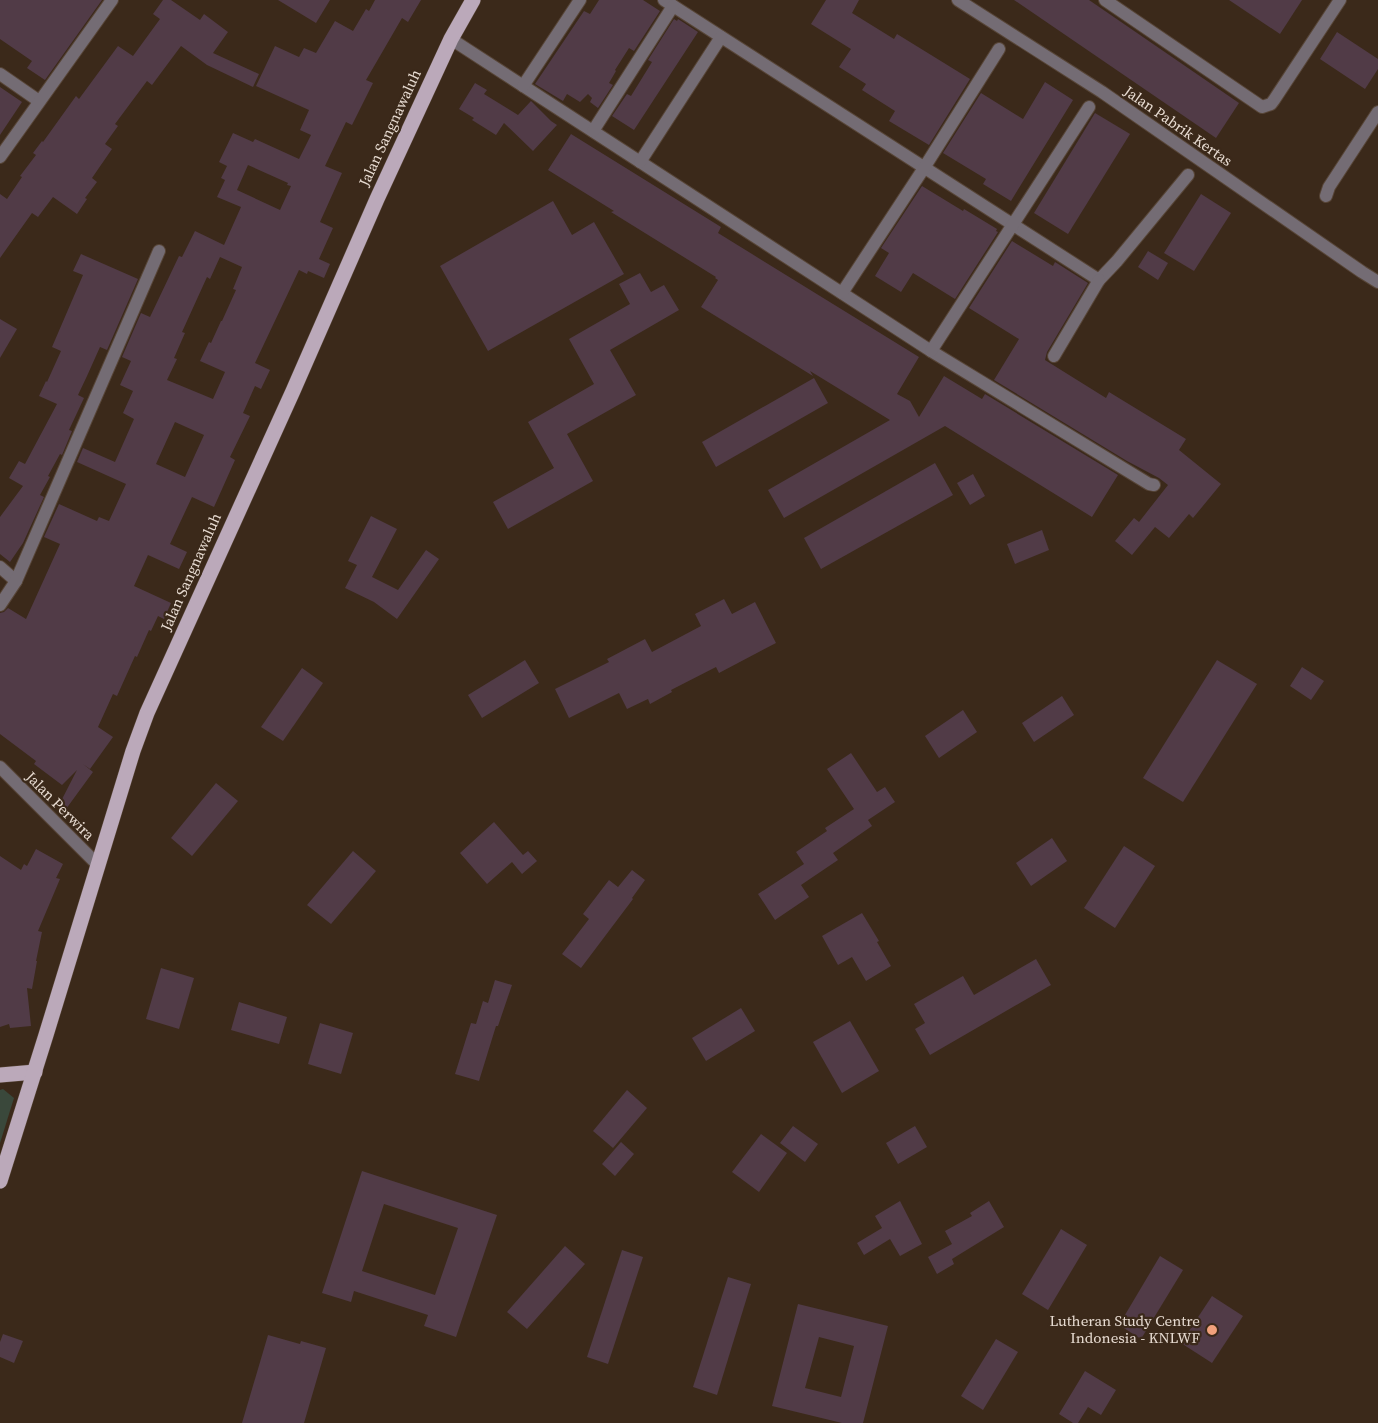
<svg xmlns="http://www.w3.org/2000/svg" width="1378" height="1423" font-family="'Source Serif 4',serif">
<rect width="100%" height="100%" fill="#3b291a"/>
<path fill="#3a483b" d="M 3,1089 L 14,1098 L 0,1143 L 0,1090 Z"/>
<g fill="#513b47" fill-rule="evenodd">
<path d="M 0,0 L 102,0 L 45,80 L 27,68 L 32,61 L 0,39 Z"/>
<path d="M 163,0 L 171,0 L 200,20 L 204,14 L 228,32 L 213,53 L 259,74 L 253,87 L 207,65 L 181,46 L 152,85 L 147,81 L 115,124 L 118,126 L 105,144 L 112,149 L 92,178 L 97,182 L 85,198 L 87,199 L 77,214 L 53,197 L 38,217 L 32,213 L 0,258 L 0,194 L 7,199 L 22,177 L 20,176 L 36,155 L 33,153 L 42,141 L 43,142 L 76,96 L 79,99 L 118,46 L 133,56 L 160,19 L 153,14 Z"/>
<path d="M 278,0 L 330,0 L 316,23 Z"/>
<path d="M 375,0 L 421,0 L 408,22 L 402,18 L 380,56 L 366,80 L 373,83 L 352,125 L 346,122 L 325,166 L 342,173 L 320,222 L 333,228 L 319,259 L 330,264 L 324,278 L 308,271 L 307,274 L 299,270 L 255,363 L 270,370 L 261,389 L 255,386 L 243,413 L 250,416 L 230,457 L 235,460 L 214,507 L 192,497 L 170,544 L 187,552 L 179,569 L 148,555 L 134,586 L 171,603 L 164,619 L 158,616 L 151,631 L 149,630 L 137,657 L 135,656 L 117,696 L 113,694 L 98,727 L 113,737 L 90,769 L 83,764 L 93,772 L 66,809 L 59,805 L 77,770 L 62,785 L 34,764 L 36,761 L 0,734 L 0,613 L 4,612 L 8,608 L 26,619 L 60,544 L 44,537 L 59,504 L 97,521 L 99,517 L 109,521 L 126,484 L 77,462 L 83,448 L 115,462 L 134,419 L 123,413 L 133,391 L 120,385 L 131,361 L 122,357 L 141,313 L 150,317 L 179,256 L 182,257 L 195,231 L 224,245 L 241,207 L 217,197 L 225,180 L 221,178 L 227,166 L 219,162 L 233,133 L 253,142 L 255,139 L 299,159 L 311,135 L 300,130 L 309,110 L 256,86 L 275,46 L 299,57 L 304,48 L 316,53 L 335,21 L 353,31 L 366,9 L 369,11 ZM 248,165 L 288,183 L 287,185 L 291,186 L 280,210 L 237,190 ZM 220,257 L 242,267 L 233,289 L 236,290 L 222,321 L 221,321 L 211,343 L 209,342 L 200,361 L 225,372 L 213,399 L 167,380 L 177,359 L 174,358 L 185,333 L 182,332 L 207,277 L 210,279 ZM 175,422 L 204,435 L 185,477 L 156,464 Z"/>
<path d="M 599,0 L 643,0 L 660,11 L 634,51 L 629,48 L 615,70 L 616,71 L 609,83 L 613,85 L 598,108 L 590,102 L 592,98 L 588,94 L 580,102 L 567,94 L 563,101 L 535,84 L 584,11 L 590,14 Z"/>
<path d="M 826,0 L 859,0 L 852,13 L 894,39 L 897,34 L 970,79 L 929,145 L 889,121 L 895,111 L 862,90 L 866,84 L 839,67 L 851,49 L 811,24 Z"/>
<path d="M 1014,0 L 1089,0 L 1239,103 L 1216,138 Z"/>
<path d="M 1229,0 L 1302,0 L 1280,34 Z"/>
<path d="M 674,19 L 677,21 L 678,19 L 698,32 L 634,130 L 612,116 L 627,94 L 631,96 L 652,62 L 648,60 Z"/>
<path d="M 1337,32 L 1378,59 L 1378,69 L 1365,89 L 1320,59 Z"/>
<path d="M 1045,82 L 1073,100 L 1011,201 L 983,184 L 986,179 L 943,153 L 981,93 L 1023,119 Z"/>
<path d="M 475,83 L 487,90 L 484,94 L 518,115 L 531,101 L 551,121 L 557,125 L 533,151 L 504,123 L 496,135 L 472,120 L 474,118 L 459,109 Z"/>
<path d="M 0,87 L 22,102 L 0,135 Z"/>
<path d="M 1095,113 L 1130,134 L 1068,234 L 1034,213 Z"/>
<path d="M 571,134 L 721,227 L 718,233 L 919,357 L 897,394 L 910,401 L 919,417 L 944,376 L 982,399 L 985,394 L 1118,475 L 1092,517 L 945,426 L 784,518 L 768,490 L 890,420 L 810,371 L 813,376 L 701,307 L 718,280 L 715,278 L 716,277 L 611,212 L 614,211 L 548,170 Z"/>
<path d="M 922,186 L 963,211 L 964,209 L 997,229 L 996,231 L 998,232 L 955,299 L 913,273 L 901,292 L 875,276 L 889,253 L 881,248 Z"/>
<path d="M 1201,194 L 1231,213 L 1194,271 L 1164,253 Z"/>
<path d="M 553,201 L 572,235 L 594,222 L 624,274 L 488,351 L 440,266 Z"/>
<path d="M 1012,241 L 1053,266 L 1055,262 L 1088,283 L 1047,352 L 1045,360 L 1106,398 L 1109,392 L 1186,439 L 1179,450 L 1221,484 L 1193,518 L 1189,514 L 1169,538 L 1155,527 L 1132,555 L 1115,541 L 1134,518 L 1139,522 L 1168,485 L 1159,478 L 1127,461 L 994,380 L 1019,339 L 969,308 Z"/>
<path d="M 1148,251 L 1168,263 L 1158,280 L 1138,267 Z"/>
<path d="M 81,254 L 138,279 L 107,350 L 100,347 L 87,376 L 78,395 L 84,398 L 69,430 L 72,431 L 62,455 L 60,454 L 48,476 L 50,477 L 40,495 L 44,497 L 23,543 L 10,562 L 0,554 L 0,517 L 23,486 L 9,478 L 19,461 L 25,464 L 57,404 L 39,396 L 46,381 L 47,382 L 61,351 L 52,347 L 83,275 L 73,271 Z"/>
<path d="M 640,273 L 651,292 L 664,285 L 679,310 L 610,350 L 636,395 L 567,434 L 593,481 L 508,529 L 493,502 L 554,468 L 528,422 L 594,384 L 569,339 L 630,304 L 619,284 Z"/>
<path d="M 0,319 L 17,329 L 0,358 Z"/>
<path d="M 814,378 L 828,403 L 716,467 L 702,442 Z"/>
<path d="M 935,463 L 953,495 L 821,569 L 804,538 Z"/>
<path d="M 973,474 L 985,496 L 970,505 L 957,483 Z"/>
<path d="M 371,516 L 397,529 L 372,577 L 398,590 L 426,550 L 439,559 L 397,619 L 374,602 L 345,588 L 357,565 L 348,561 Z"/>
<path d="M 1042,530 L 1049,550 L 1015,564 L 1007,544 Z"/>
<path d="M 724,599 L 732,614 L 755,602 L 776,643 L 719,673 L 716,667 L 671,690 L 672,692 L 650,704 L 648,699 L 627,709 L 619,693 L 569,718 L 555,689 L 609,662 L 607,659 L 645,639 L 652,652 L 701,626 L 695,614 Z"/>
<path d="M 525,660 L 539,683 L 482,718 L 468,695 Z"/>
<path d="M 1217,660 L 1257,684 L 1183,802 L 1143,778 Z"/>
<path d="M 1302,667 L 1324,681 L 1311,700 L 1290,686 Z"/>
<path d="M 302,668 L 323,683 L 283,741 L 261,727 Z"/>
<path d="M 1062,696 L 1074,715 L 1034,742 L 1022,723 Z"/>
<path d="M 963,710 L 977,732 L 939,758 L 925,736 Z"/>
<path d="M 851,753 L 877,792 L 885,787 L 895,802 L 868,820 L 872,826 L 833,853 L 838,860 L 801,885 L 809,897 L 775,920 L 758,894 L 804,864 L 796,852 L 827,831 L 825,828 L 854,809 L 827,769 Z"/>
<path d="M 216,783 L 238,801 L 192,856 L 171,838 Z"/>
<path d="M 494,822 L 523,855 L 528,851 L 537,861 L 522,874 L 512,862 L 487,884 L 460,853 Z"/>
<path d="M 1052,838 L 1067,861 L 1031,886 L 1016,863 Z"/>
<path d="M 1124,846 L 1155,866 L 1115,928 L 1084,908 Z"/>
<path d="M 36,849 L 63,864 L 56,878 L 60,879 L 38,931 L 42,932 L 36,961 L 37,961 L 32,989 L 27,988 L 31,1026 L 10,1028 L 9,1024 L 0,1027 L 0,856 L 21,870 L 24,864 L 27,866 Z"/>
<path d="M 353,851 L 376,871 L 331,924 L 307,905 Z"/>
<path d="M 632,870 L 645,880 L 632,898 L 633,899 L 581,968 L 562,954 L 589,919 L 583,914 L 609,880 L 618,887 Z"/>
<path d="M 862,913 L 879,941 L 877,942 L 891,966 L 866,981 L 852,957 L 838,965 L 822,936 Z"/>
<path d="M 1036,959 L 1051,985 L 930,1055 L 915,1029 L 925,1023 L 914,1004 L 963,976 L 974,995 Z"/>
<path d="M 161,968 L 194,978 L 179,1029 L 146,1019 Z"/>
<path d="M 495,980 L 512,985 L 498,1026 L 496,1026 L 479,1081 L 455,1074 L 471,1023 L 476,1024 L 483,1001 L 488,1003 Z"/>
<path d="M 239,1002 L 287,1017 L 279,1044 L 231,1030 Z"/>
<path d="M 741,1008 L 755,1031 L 706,1061 L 692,1038 Z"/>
<path d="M 850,1021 L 879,1071 L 842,1093 L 813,1042 Z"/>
<path d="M 320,1023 L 353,1033 L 341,1074 L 308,1064 Z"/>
<path d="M 627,1090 L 647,1108 L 613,1148 L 593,1131 Z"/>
<path d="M 793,1126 L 818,1144 L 805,1162 L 780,1143 Z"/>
<path d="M 915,1126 L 927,1147 L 898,1164 L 886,1143 Z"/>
<path d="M 761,1134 L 787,1153 L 759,1192 L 732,1172 Z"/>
<path d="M 621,1142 L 634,1154 L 615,1176 L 602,1164 Z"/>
<path d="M 362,1171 L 497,1215 L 456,1337 L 424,1326 L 428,1315 L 354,1291 L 351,1302 L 322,1293 ZM 384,1204 L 458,1228 L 435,1295 L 362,1271 Z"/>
<path d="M 900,1201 L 922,1244 L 900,1256 L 890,1239 L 864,1255 L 857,1243 L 882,1228 L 875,1216 Z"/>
<path d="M 989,1201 L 1004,1227 L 952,1259 L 954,1264 L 937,1274 L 928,1257 L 952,1244 L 945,1231 L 972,1216 L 970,1213 Z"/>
<path d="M 1061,1229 L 1087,1245 L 1048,1310 L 1022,1294 Z"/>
<path d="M 565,1246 L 585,1264 L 527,1329 L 507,1312 Z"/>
<path d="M 622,1250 L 643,1257 L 608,1364 L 587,1357 Z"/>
<path d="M 1160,1256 L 1183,1270 L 1141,1339 L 1119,1325 Z"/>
<path d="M 728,1277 L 751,1284 L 717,1395 L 693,1387 Z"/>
<path d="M 1212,1296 L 1243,1316 L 1212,1363 L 1181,1343 Z"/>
<path d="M 798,1304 L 888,1326 L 863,1423 L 842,1423 L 772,1406 ZM 819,1337 L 854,1346 L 841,1397 L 805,1388 Z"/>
<path d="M 3,1334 L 23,1341 L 14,1363 L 0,1357 L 0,1342 Z"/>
<path d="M 268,1335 L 300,1344 L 301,1341 L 326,1348 L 304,1423 L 242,1423 Z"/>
<path d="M 996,1339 L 1018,1352 L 983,1410 L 961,1396 Z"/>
<path d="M 1085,1371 L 1116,1390 L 1101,1415 L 1088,1407 L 1078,1423 L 1073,1423 L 1059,1414 Z"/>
</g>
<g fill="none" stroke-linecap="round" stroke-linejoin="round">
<defs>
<g id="street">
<path d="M 664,0 L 1099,280 L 1117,261 L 1188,175"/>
<path d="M 958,0 L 1102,92 L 1362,272 L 1378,282"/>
<path d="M 1105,0 L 1262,107 L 1271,104 L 1274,100 L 1340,0"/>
<path d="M 451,39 L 931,351 L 1149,484 L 1154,485"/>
<path d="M 0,74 L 39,101"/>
<path d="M 523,86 L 580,0"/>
<path d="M 593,131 L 673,6"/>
<path d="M 0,157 L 112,0"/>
<path d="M 640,162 L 721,37"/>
<path d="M 1326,196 L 1329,187 L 1378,112"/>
<path d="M 842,293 L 924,168 L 999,49"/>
<path d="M 931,351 L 1089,107"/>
<path d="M 1054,356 L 1099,280"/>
<path d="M 0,567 L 16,581"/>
<path d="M 0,605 L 16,581 L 159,251"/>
<path d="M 0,767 L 98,865"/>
</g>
<g id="primary">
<path d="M 0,1075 L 35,1072"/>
<path d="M 0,1181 L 46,1035 L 133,751 L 147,713 L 293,391 L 377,199 L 451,39 L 473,0"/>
</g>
</defs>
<use href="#street" stroke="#574537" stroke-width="14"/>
<use href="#primary" stroke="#574537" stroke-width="16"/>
<use href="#street" stroke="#746c74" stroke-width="12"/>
<use href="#primary" stroke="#bba9ba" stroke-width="15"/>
</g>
<circle fill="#f1a17c" stroke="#3b291a" stroke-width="2" cx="1212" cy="1330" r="6"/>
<g text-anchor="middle" stroke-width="4.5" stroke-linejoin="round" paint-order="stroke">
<g font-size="15" fill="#e7dbd1" stroke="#3b291a">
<text transform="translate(1178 126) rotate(35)" y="5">Jalan Pabrik Kertas</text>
<text transform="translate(390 128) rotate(-65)" y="5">Jalan Sangnawaluh</text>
<text transform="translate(191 572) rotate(-66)" y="5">Jalan Sangnawaluh</text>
<text transform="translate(60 806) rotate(45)" y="5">Jalan Perwira</text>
</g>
<g font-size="15" fill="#e7dbd1" stroke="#3b291a" text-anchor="end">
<text x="1200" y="1326">Lutheran Study Centre<tspan x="1200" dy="17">Indonesia - KNLWF</tspan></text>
</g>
</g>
</svg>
